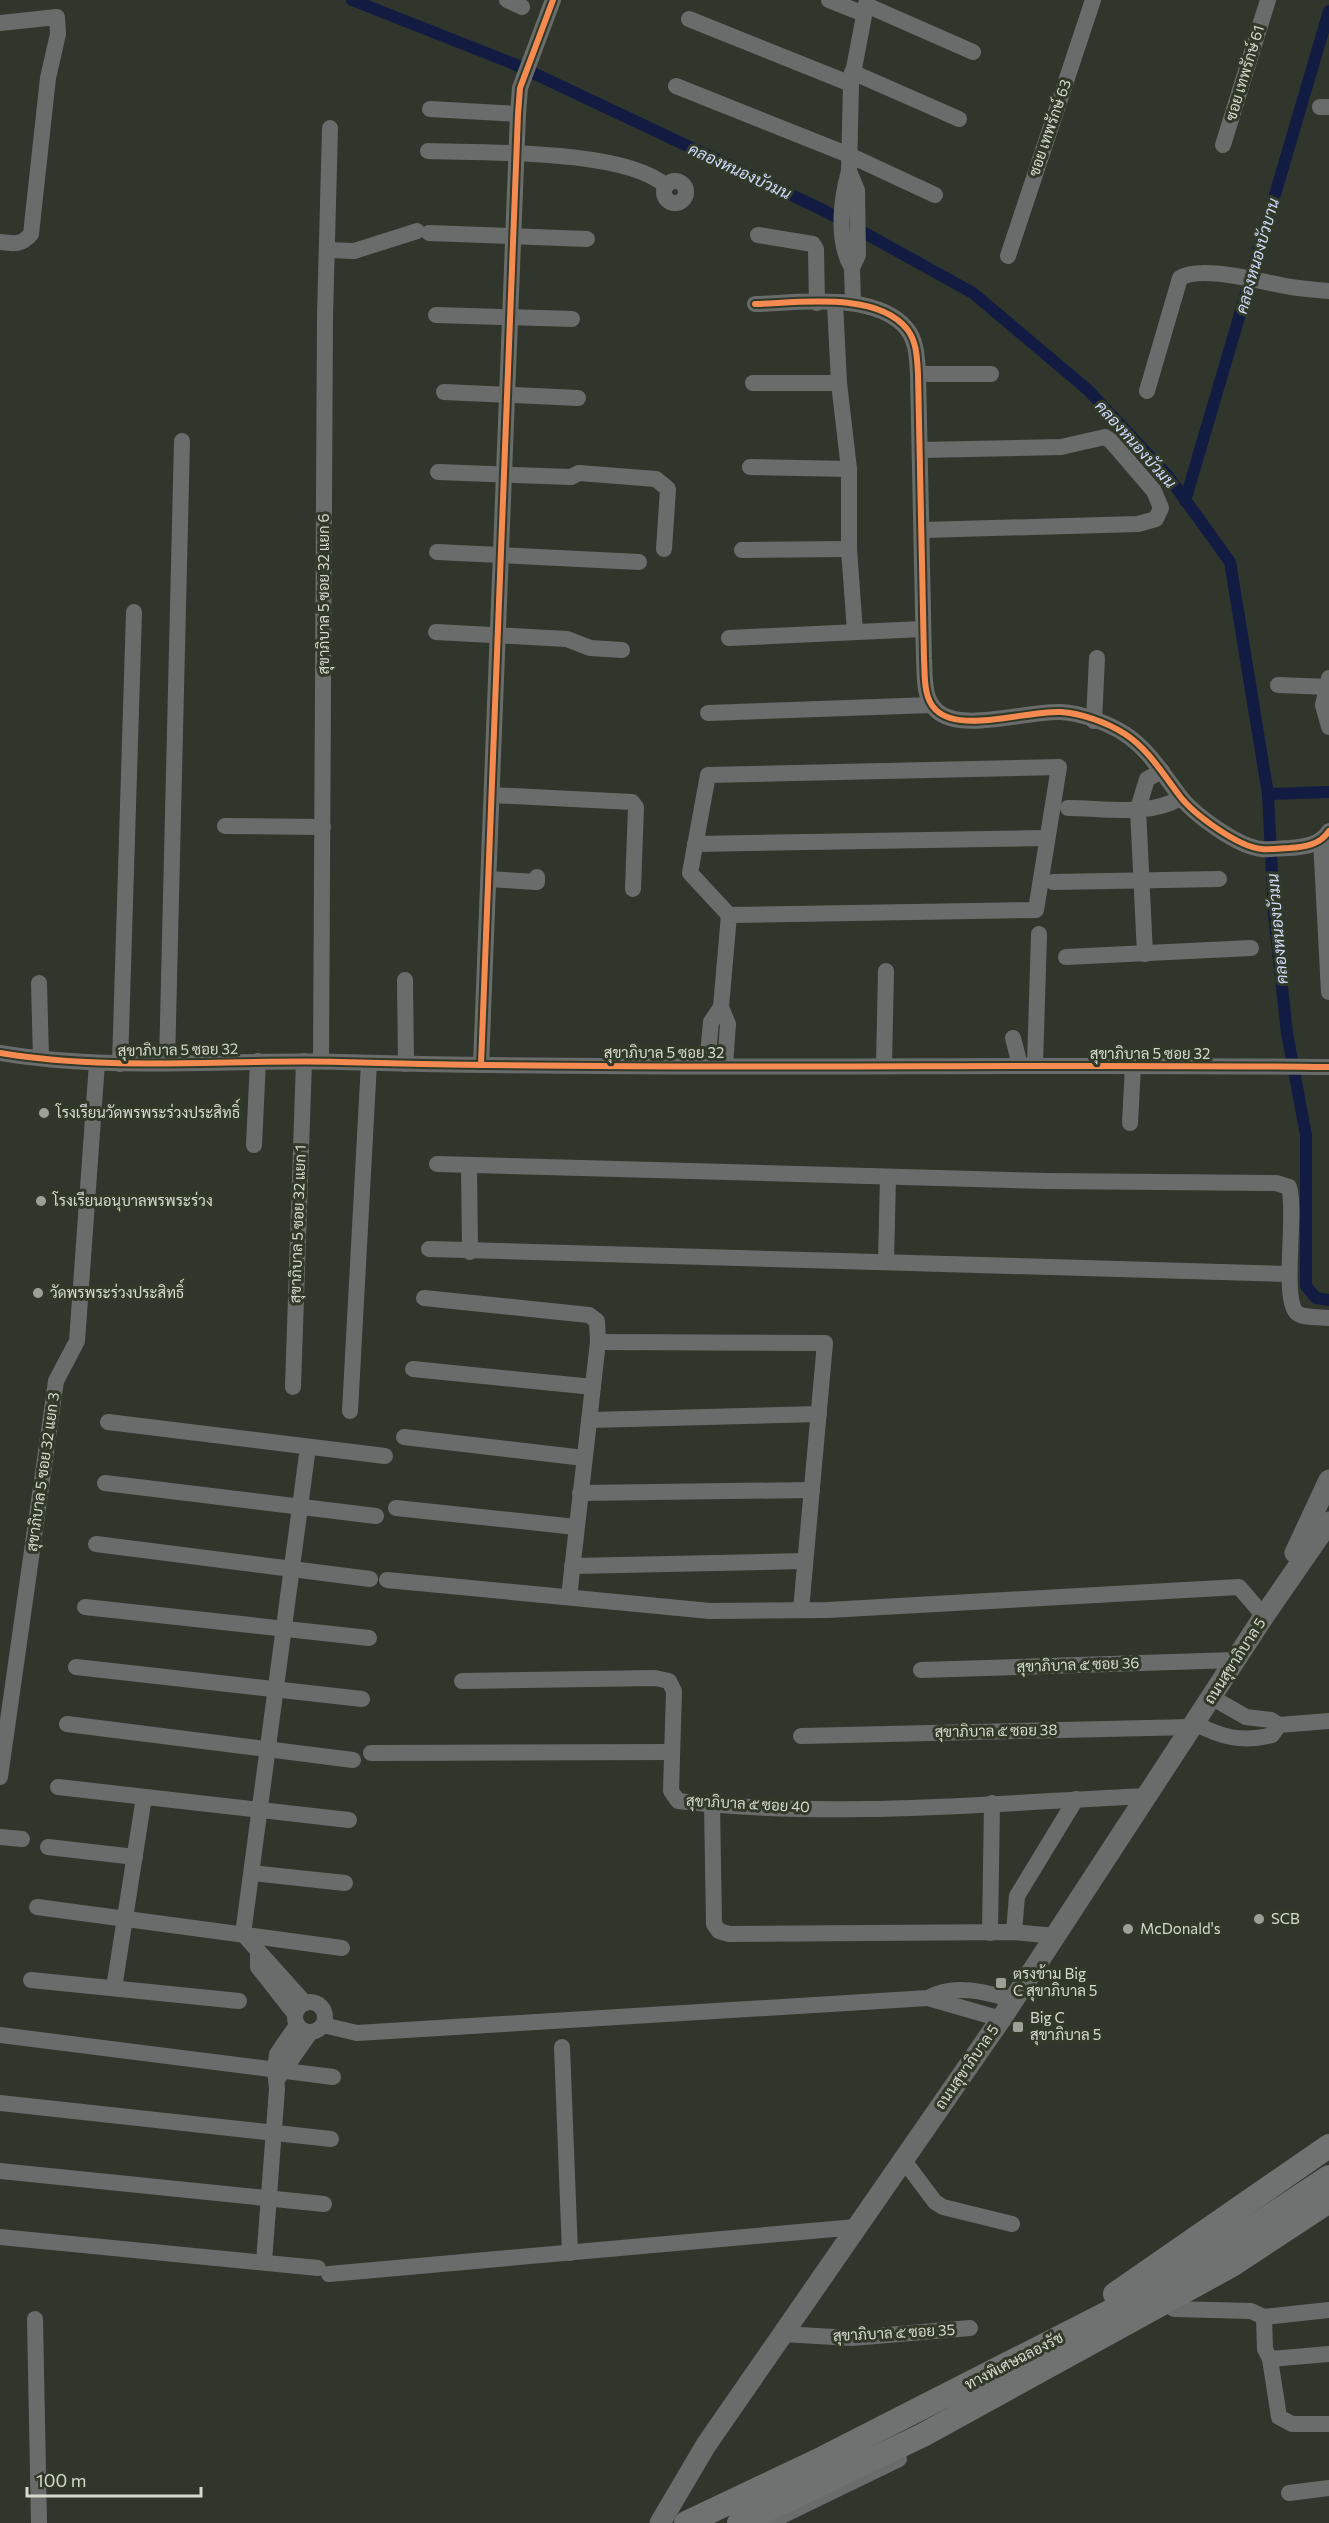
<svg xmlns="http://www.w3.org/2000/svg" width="1329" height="2523" font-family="Commissioner,Sarabun,sans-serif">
<rect width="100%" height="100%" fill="#31362c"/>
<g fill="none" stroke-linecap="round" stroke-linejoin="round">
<g stroke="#121c43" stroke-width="12">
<path d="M 352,0 L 514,64 L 823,210 L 973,293 L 1088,390 L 1168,476 L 1230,562 L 1268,794 L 1274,914 L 1287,1033 L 1306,1135 L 1306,1286 L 1316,1298 L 1329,1300"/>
<path d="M 1185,501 L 1329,11"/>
<path d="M 1268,794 L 1329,792"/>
</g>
<g stroke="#6a6c6c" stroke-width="16">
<path d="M 507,0 L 522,7"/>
<path d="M 829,0 L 864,14"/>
<path d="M 866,5 L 973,52"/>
<path d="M 689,19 L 851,84"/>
<path d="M 0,23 L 57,17 L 58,34 L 48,78 L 31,234 C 22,245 14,244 0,242"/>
<path d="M 852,72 L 959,119"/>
<path d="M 676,86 L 849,155 L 935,195"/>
<path d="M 1320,107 L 1329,107"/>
<path d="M 430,109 L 518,114"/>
<path d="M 1223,145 L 1268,0"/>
<path d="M 428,151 C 485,153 625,149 666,186"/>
<path d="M 849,171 C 841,200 836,241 852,268"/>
<circle cx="675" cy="192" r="11"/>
<path d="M 429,233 L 587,239"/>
<path d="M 758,235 L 813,244 L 816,249 L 817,303"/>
<path d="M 328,250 L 354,251 L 417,231"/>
<path d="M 1008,256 L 1093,0"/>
<path d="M 835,303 L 839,383 L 849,469 L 849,549 L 855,632"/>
<path d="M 853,303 L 852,268 L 858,255 L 857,190 L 849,171 L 851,84 L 867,0"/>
<path d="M 755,304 C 798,303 876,291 907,329 C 917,342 917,358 918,374 L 924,659 C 925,675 923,698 936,710 C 960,734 1029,710 1061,712 C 1081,713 1108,723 1125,734 C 1148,749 1163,774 1179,795 C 1193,814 1238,847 1262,849 C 1270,850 1280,848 1289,848 C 1304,847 1320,845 1329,831"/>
<path d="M 436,315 L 572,319"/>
<path d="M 918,374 L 991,374"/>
<path d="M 753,383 L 839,383"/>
<path d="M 1147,391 L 1180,278 C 1202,264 1265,283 1291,287 C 1304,289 1316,290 1329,291"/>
<path d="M 444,392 L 578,398"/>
<path d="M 920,450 L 1061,447 L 1105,437 L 1111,441 L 1154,491 L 1161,508 L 1156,519 L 1138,524 L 923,530"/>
<path d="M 750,467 L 849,469"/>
<path d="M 438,472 L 571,477 L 579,473 L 656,479 L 668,489 L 664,549"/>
<path d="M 742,550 L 849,549"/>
<path d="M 437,552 L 639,562"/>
<path d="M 436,632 L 567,639 L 590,648 L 622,650"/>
<path d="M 729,638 L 922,629"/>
<path d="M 1329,678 L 1323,705 L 1329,727"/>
<path d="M 1278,685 L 1329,687"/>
<path d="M 708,713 L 932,705"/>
<path d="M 1094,721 L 1097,658"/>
<path d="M 492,795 L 632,802 L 636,807 L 633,889"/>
<path d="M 1068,808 C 1103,808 1150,817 1180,798"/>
<path d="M 225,826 L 323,827"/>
<path d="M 1321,840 L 1329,992"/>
<path d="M 695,844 L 1047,838"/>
<path d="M 489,879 L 537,882 L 537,877"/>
<path d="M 1053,882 L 1219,879"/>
<path d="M 1145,954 L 1138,809 L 1147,779 L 1162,771"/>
<path d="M 1066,957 L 1251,948"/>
<path d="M 405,980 L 406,1064"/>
<path d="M 39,983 L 41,1058"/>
<path d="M 721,1007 L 729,915 L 690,873 L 708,775 L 1059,767 L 1036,910 L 729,915"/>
<path d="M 1013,1038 L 1020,1065"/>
<path d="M 0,1053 C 112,1072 227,1059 340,1062 C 670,1071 999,1063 1329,1067"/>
<path d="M 321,1061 L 325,317 L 330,128"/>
<path d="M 167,1063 L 182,441"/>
<path d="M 120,1064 L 134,612"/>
<path d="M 481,1065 L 518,114 L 520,88 L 553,0"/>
<path d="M 707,1065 L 711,1022 L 721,1007 L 728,1024 L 725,1065"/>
<path d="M 884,1065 L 886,971"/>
<path d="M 1035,1065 L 1039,934"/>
<path d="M 1130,1123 L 1133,1066"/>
<path d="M 254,1145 L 258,1061"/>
<path d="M 437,1164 L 1047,1181 L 1276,1183 L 1289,1187 C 1297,1212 1281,1299 1297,1313 C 1303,1318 1321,1317 1329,1318"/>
<path d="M 469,1165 L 470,1252"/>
<path d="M 429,1249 L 1289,1274"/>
<path d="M 886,1262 L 888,1177"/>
<path d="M 424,1298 L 589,1315 L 597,1321 L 598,1342 L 569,1597"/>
<path d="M 598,1342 L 825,1343 L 801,1610"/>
<path d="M 413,1369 L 593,1387"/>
<path d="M 293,1387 L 304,1061"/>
<path d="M 350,1411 L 369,1063"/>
<path d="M 589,1420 L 819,1414"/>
<path d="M 108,1422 L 385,1456"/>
<path d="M 404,1437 L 584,1458"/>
<path d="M 105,1483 L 376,1516"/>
<path d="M 580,1493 L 812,1490"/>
<path d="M 396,1508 L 576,1527"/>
<path d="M 96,1544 L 370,1579"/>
<path d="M 572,1566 L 805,1561"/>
<path d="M 387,1580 L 710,1611 L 828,1610 L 1239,1587 L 1264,1616"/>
<path d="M 85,1607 L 369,1638"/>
<path d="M 76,1667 L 362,1699"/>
<path d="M 921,1670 L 1235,1660"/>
<path d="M 462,1681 L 655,1678 L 669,1681 L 674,1691 L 671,1791 L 678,1801 C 833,1819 992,1803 1146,1796"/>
<path d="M 1211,1697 L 1246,1717 L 1271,1720 L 1279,1725 L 1329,1721"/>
<path d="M 1194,1723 C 1221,1737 1242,1743 1272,1735 L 1279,1725"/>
<path d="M 67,1724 L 353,1760"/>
<path d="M 801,1736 L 1192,1727"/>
<path d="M 371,1753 L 671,1752"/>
<path d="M 0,1777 L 56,1381 L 77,1341 L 97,1063"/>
<path d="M 58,1787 L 349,1820"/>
<path d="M 712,1805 L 714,1924 L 719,1931 L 729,1934 L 1014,1932 L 1055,1936"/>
<path d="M 0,1837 L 22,1839"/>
<path d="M 48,1847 L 135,1857"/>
<path d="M 252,1873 L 345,1883"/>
<path d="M 37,1907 L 342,1948"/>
<path d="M 1014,1932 L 1017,1896 L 1076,1799"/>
<path d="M 990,1933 L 992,1803"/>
<path d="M 258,1953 L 258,1967 L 295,2014"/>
<path d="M 31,1980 L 239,2001"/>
<path d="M 114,1988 L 144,1797"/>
<path d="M 928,1998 L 1001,2019"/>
<circle cx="310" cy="2017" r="15"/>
<path d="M 305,2003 L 243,1934 L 308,1447"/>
<path d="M 323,2025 L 357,2033 L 928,1998 C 954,1983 986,1992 1013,2000"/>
<path d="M 0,2035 L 333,2077"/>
<path d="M 562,2047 L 570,2253"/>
<path d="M 279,2077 L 310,2033"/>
<path d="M 0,2103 L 331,2139"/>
<path d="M 902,2158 L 935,2202 L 943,2207 L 1012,2224"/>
<path d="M 0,2171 L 324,2204"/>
<path d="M 0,2237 L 318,2268"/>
<path d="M 264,2262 L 277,2089 L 275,2069 L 277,2054 L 297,2025"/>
<path d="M 329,2274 L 856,2227"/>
<path d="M 1174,2309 L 1251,2311 L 1264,2317 L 1329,2310"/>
<path d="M 1264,2317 L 1265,2349 L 1270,2359 L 1329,2354"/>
<path d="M 35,2319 L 39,2523"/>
<path d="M 782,2334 L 852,2338 L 970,2328"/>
<path d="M 1270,2359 L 1279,2417 L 1292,2424 L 1329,2424"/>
<path d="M 1289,2493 L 1329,2488"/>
<path d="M 767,2523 L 899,2459"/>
</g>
<g stroke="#686c6b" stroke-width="21">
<path d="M 1295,1553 L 1329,1480"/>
<path d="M 660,2523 L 706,2445 L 1001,2019 L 1264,1616 L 1329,1522"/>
</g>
<g stroke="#6f7271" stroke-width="24">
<path d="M 1115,2294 L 1329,2146"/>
<path d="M 686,2523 L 823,2458 L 1178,2277 L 1329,2177"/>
<path d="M 739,2523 L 923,2435 L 1232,2265 L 1329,2201"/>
</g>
<defs>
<g id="cycleway">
<path d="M 755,304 C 798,303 876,291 907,329 C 917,342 917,358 918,374 L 924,659 C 925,675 923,698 936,710 C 960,734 1029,710 1061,712 C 1081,713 1108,723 1125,734 C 1148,749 1163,774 1179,795 C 1193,814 1238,847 1262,849 C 1270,850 1280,848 1289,848 C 1304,847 1320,845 1329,831"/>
<path d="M 0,1053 C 112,1072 227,1059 340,1062 C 670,1071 999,1063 1329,1067"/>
<path d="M 481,1065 L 518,114 L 520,88 L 553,0"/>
</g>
</defs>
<use href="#cycleway" stroke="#313929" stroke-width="10"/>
<use href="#cycleway" stroke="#f68b52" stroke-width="6"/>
</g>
<g fill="#9ca197" stroke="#313929" stroke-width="2">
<circle cx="44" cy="1113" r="6"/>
<circle cx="41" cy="1201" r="6"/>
<circle cx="38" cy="1293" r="6"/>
<circle cx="1259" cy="1919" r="6"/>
<circle cx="1128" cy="1929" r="6"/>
<rect x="995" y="1977" width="12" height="12" rx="3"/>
<rect x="1012" y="2021" width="12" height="12" rx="3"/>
</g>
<g text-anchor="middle" stroke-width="6" stroke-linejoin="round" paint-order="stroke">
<g font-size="15" fill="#d5dad0" stroke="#313929">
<text transform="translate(1245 73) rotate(-73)" y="5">ซอย เทพรักษ์ 61</text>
<text transform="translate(1050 128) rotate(-71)" y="5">ซอย เทพรักษ์ 63</text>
<text transform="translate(324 594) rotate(-90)" y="5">สุขาภิบาล 5 ซอย 32 แยก 6</text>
<text transform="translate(178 1050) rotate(-1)" y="5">สุขาภิบาล 5 ซอย 32</text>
<text x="664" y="1058">สุขาภิบาล 5 ซอย 32</text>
<text x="1150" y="1059">สุขาภิบาล 5 ซอย 32</text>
<text transform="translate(298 1224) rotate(-88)" y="5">สุขาภิบาล 5 ซอย 32 แยก 1</text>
<text transform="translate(43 1472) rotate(-82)" y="5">สุขาภิบาล 5 ซอย 32 แยก 3</text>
<text transform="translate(1235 1661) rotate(-57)" y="5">ถนนสุขาภิบาล 5</text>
<text transform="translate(1078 1665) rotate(-2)" y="5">สุขาภิบาล ๕ ซอย 36</text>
<text transform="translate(996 1731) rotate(-1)" y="5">สุขาภิบาล ๕ ซอย 38</text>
<text transform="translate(748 1804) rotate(3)" y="5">สุขาภิบาล ๕ ซอย 40</text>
<text transform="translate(967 2067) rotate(-55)" y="5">ถนนสุขาภิบาล 5</text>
<text transform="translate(894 2333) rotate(-3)" y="5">สุขาภิบาล ๕ ซอย 35</text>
<text transform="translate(1014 2361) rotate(-27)" y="5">ทางพิเศษฉลองรัช</text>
</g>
<g font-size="15" fill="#d5dad0" stroke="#313929" text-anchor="start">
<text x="56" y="1118">โรงเรียนวัดพรพระร่วงประสิทธิ์</text>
<text x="53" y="1206">โรงเรียนอนุบาลพรพระร่วง</text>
<text x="50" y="1298">วัดพรพระร่วงประสิทธิ์</text>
<text x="1271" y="1924">SCB</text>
<text x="1140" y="1934">McDonald's</text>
<text x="1013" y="1979">ตรงข้าม Big<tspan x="1013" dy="17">C สุขาภิบาล 5</tspan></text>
<text x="1030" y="2023">Big C<tspan x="1030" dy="17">สุขาภิบาล 5</tspan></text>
</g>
<g font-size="16" font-style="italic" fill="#d0dcfc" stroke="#313929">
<text transform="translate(740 171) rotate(25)" y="6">คลองหนองบัวมน</text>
<text transform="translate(1257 256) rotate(-74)" y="6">คลองหนองบัวบาน</text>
<text transform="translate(1136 444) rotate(48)" y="6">คลองหนองบัวมน</text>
<text transform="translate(1277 929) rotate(-95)" y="6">คลองหนองบัวมน</text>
</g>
</g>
<path d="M27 2487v9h174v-9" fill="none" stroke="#d5dad0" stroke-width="3"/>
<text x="36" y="2487" font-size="18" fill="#d5dad0" stroke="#313929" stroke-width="4.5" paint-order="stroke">100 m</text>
</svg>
